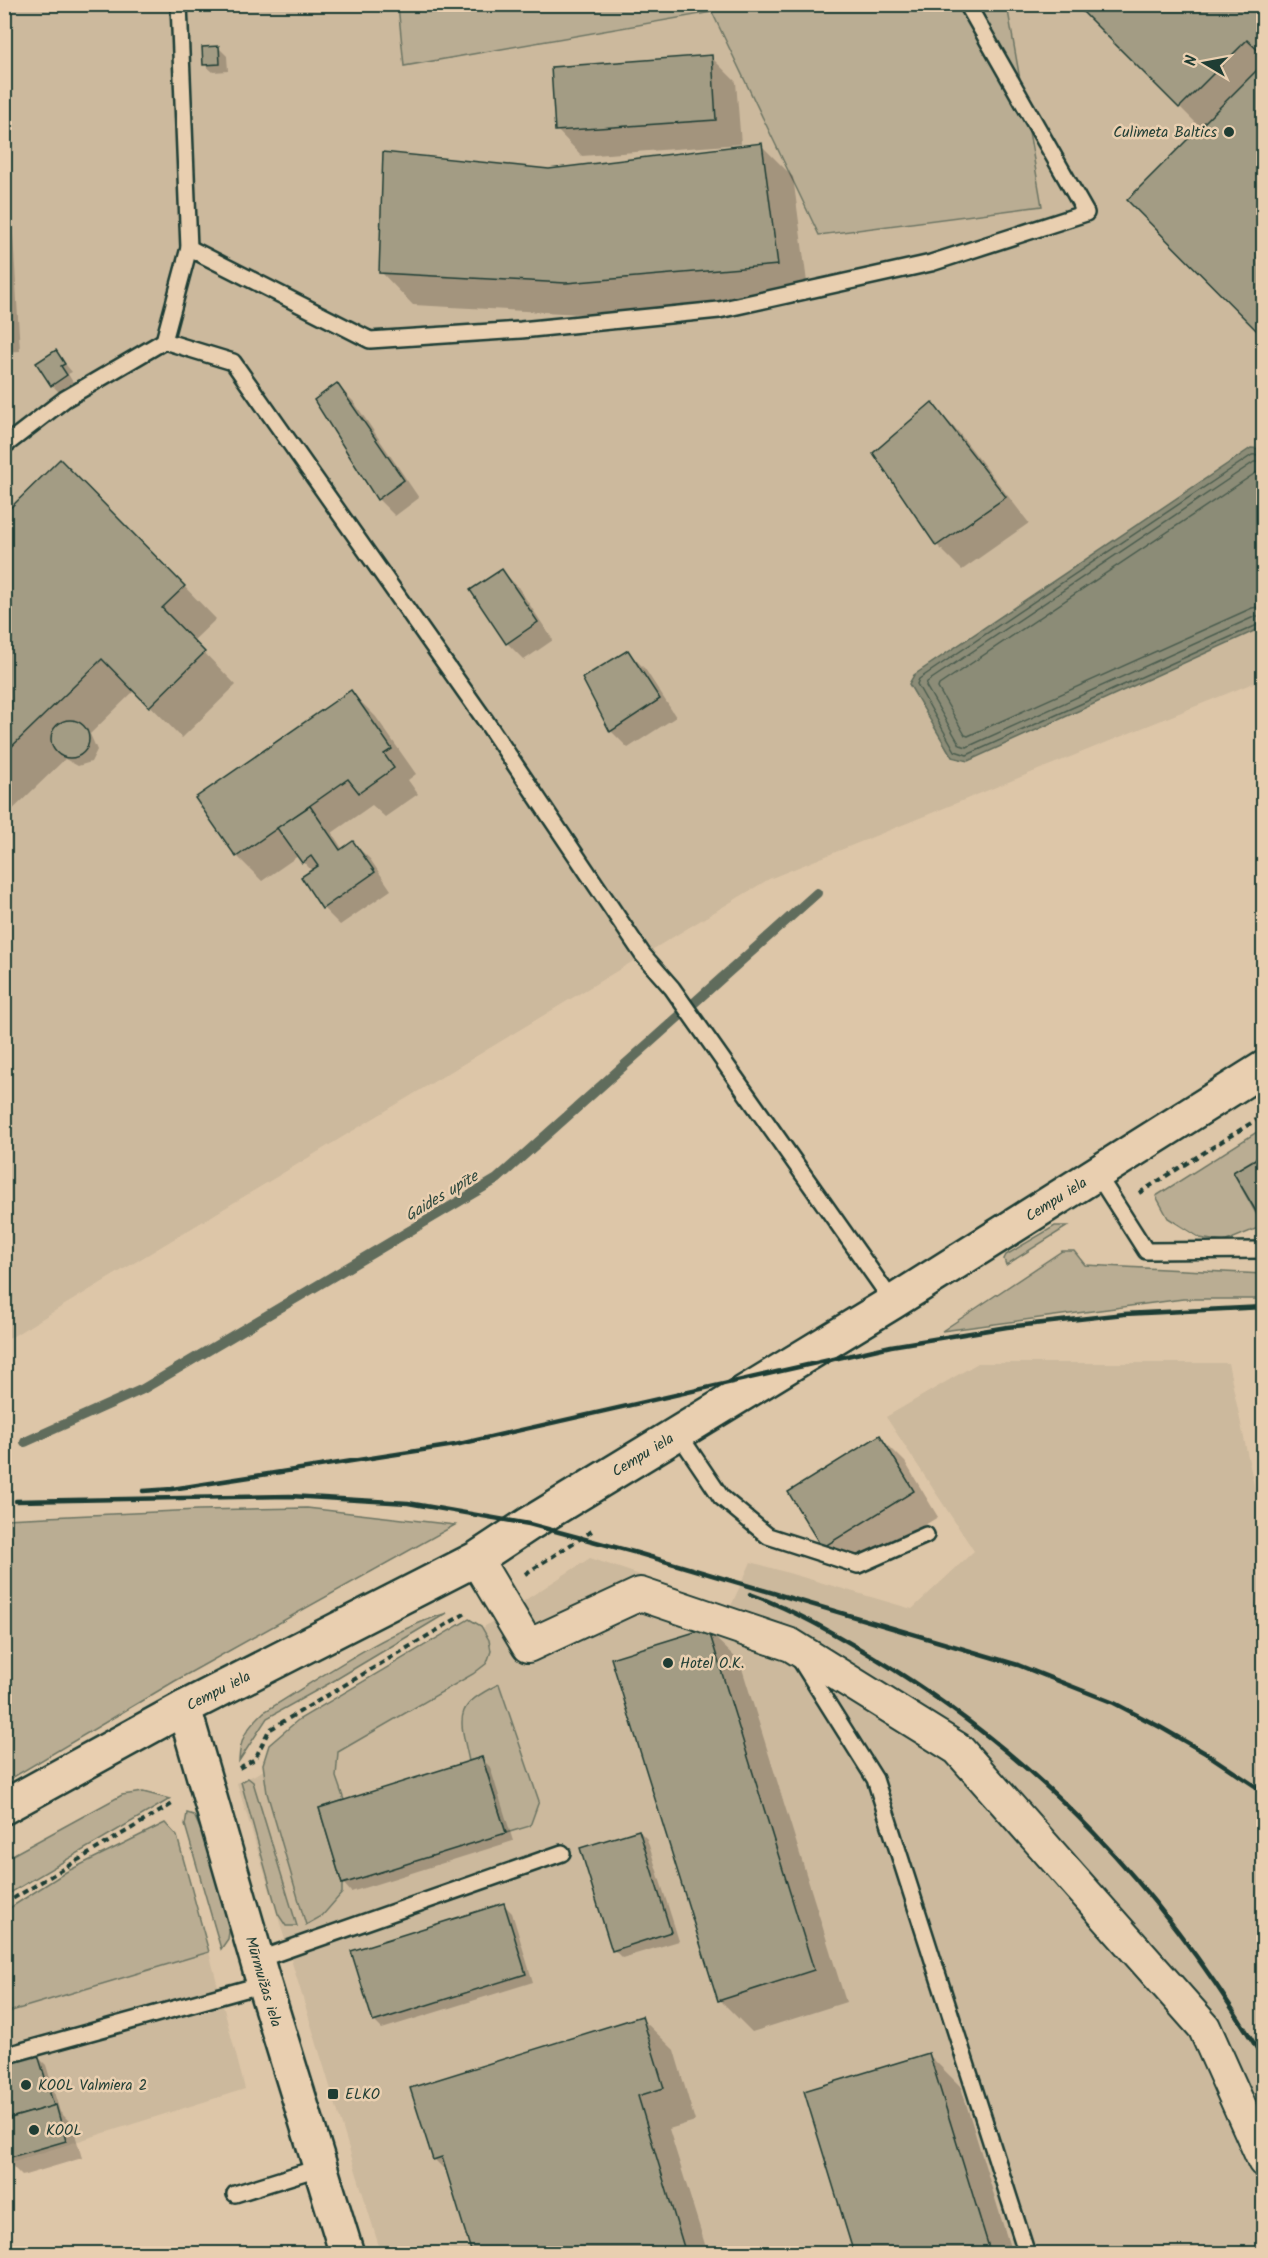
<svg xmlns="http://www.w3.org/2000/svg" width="1268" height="2258" font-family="Kalam,sans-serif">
<rect width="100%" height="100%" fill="#ddc6a8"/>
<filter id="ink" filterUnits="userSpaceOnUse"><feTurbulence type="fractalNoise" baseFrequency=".0167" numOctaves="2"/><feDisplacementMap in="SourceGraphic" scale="12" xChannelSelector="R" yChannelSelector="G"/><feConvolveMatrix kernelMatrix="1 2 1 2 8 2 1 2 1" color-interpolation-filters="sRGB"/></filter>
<g filter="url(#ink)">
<g fill="#ccb99d">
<path d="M 5,5 L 1263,5 L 1263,679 L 769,879 L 5,1341 Z"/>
<path d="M 978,1363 L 1228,1363 L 1264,1532 L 1263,2253 L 381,2253 L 237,1783 L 259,1773 L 590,1558 L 731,1606 L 751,1562 L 912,1609 L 974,1551 L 886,1417 Z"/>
<path d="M 209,1952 L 245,2089 L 5,2164 L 5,2013 Z"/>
</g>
<g fill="#baad93" stroke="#6c7564" stroke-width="1.5">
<path d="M 398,5 L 1007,5 L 1042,206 L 819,235 L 712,12 L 404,66 Z"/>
<path d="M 1263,1128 L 1263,1154 L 1233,1172 L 1263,1226 L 1224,1242 L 1200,1238 L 1168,1218 L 1156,1196 Z"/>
<path d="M 1055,1226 L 1068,1226 L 1006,1265 L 1004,1259 L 1006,1255 Z"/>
<path d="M 1062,1251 L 1074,1251 L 1085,1265 L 1263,1274 L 1263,1299 L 1183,1299 L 942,1331 Z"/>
<path d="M 307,1508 L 455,1525 L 175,1681 L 5,1782 L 5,1519 L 198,1510 Z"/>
<path d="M 447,1613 L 330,1683 L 267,1718 L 239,1761 C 240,1737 247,1728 264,1712 C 320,1678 384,1632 447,1613 Z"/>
<path d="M 469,1619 L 481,1626 L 489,1640 L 491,1651 L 487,1663 L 473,1674 L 338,1752 L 336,1777 L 344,1800 L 319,1808 L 342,1884 L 342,1893 L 322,1916 L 306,1925 L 267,1793 L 263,1764 L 269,1745 L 298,1720 Z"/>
<path d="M 499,1684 L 539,1801 L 530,1826 L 506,1833 L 482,1757 L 469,1761 C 459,1715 453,1707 499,1684 Z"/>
<path d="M 248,1778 L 253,1782 L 297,1926 L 286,1926 L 278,1914 L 241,1782 Z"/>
<path d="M 143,1792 L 170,1799 L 5,1896 L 5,1859 L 122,1795 Z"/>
<path d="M 187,1813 L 194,1815 L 210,1851 L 231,1919 L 228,1939 L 221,1949 L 185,1825 Z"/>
<path d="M 165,1823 L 177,1836 L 209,1952 L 5,2013 L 5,1911 L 66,1872 Z"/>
</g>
<path fill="#8c8c77" stroke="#606c5c" stroke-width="1.5" d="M 1251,448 L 1263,449 L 1263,627 L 968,761 L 952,757 L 909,684 L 914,675 Z"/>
<g fill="#0003">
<path d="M 1077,4 L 1264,4 L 1264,335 L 1129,200 L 1201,128 Z"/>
<path d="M 218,47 L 227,56 L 228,71 L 213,72 L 204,64 Z"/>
<path d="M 711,57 L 736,82 L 741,144 L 582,156 L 557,130 Z"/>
<path d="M 4,114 L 6,116 L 20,351 L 4,352 Z"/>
<path d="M 761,145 L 793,177 L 809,297 L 600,315 L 413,305 L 381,272 L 549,170 Z"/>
<path d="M 55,352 L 72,372 L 68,374 L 74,384 L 60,393 L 52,385 Z"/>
<path d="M 4,353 L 6,378 L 4,378 Z"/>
<path d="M 337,385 L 354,402 L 419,498 L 395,516 L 378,499 L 316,400 Z"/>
<path d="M 931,405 L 956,429 L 1029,523 L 962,570 L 937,545 Z"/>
<path d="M 93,493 L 216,619 L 193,641 L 236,685 L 182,738 L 135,690 L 90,734 L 97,750 L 91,762 L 78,766 L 65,759 L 4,818 L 4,516 Z"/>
<path d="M 501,570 L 518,587 L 553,640 L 524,660 L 507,643 Z"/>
<path d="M 628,652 L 645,669 L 676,717 L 628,748 L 611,731 L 584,679 Z"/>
<path d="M 351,692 L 376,717 L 416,774 L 408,780 L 418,794 L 385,817 L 372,805 L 332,833 L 343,850 L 353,843 L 370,859 L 391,890 L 340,925 L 323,908 L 312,871 L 298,856 L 262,881 L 237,856 Z"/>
<path d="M 880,1437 L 905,1462 L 938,1517 L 848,1572 L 823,1547 Z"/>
<path d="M 707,1630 L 740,1662 L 846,2002 L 752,2032 L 720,2000 Z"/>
<path d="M 482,1759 L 490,1767 L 513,1841 L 351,1892 L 343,1883 Z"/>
<path d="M 639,1831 L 647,1839 L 679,1941 L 622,1958 L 614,1950 Z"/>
<path d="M 504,1905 L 512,1913 L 533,1982 L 382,2029 L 374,2021 Z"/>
<path d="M 641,2018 L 674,2050 L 695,2121 L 669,2129 L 708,2254 L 473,2254 L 449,2174 L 434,2159 Z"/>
<path d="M 929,2055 L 961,2087 L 1012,2254 L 856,2254 Z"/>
<path d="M 38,2057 L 46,2065 L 60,2112 L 72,2124 L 82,2158 L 22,2176 L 4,2158 L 9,2120 L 4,2109 L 4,2067 Z"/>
</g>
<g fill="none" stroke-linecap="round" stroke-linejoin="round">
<g stroke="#4b5d4f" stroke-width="1.5">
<path d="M 1264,454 L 1252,455 L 919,679 L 917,684 L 955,751 L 967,755 L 1264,622"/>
<path d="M 1264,462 L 1254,462 L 927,682 L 926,686 L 960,745 L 967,747 L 1256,616 L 1264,615"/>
<path d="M 1264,471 L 1257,472 L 939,685 L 938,688 L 965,735 L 968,736 L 1252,608 L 1264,606"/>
</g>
<path stroke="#606c5c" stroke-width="10" d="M 25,1442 L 143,1389 L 497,1179 L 817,893"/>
</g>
<g fill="#a39c84" stroke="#1f3d34" stroke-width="1.5">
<path d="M 1075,4 L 1264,4 L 1264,56 L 1247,40 L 1179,108 Z"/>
<path d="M 219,46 L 220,64 L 203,65 L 202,47 Z"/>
<path d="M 712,55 L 716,120 L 555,131 L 551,67 Z"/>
<path d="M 1264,63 L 1264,330 L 1260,334 L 1127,200 Z"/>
<path d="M 762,143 L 778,265 L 566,283 L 379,273 L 383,152 L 549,169 Z"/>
<path d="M 56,350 L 65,364 L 61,366 L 67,375 L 51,386 L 36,363 Z"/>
<path d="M 337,383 L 404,480 L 377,500 L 314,400 Z"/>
<path d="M 932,402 L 1006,497 L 936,546 L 873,453 Z"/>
<path d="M 60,459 L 185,586 L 162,608 L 205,652 L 149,707 L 102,659 L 4,754 L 4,514 Z"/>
<path d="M 502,569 L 538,622 L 506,644 L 470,590 Z"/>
<path d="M 628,650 L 660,699 L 610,732 L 582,678 Z"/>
<path d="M 351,690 L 392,749 L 384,754 L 394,768 L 359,793 L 348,779 L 236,857 L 195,798 Z"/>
<circle cx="70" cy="739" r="19"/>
<path d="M 310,806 L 340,850 L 353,841 L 375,872 L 322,909 L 301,877 L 318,866 L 311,856 L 302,863 L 277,828 Z"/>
<path d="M 1264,1154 L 1264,1225 L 1233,1172 Z"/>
<path d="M 880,1435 L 914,1491 L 822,1548 L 788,1492 Z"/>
<path d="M 708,1628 L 814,1970 L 718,2001 L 611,1658 Z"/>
<path d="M 482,1757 L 506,1833 L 342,1884 L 319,1808 Z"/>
<path d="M 639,1830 L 671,1932 L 612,1951 L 580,1848 Z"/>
<path d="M 504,1903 L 526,1974 L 373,2022 L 351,1951 Z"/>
<path d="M 642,2016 L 664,2088 L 638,2096 L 686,2254 L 472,2254 L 442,2157 L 433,2160 L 410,2088 Z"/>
<path d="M 929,2053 L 991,2254 L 854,2254 L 804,2091 Z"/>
<path d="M 38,2055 L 54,2106 L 6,2119 L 4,2065 Z"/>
<path d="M 56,2105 L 66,2141 L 4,2159 L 4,2120 Z"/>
</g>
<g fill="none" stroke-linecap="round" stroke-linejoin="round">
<defs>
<g id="service">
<path d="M 189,248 L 370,340 L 521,330 L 719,310 L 931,263 L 1086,213 L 967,4"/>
<path d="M 164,341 L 189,248 L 179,4"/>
<path d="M 4,446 L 65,399 L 164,341 L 233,362 L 485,720 L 643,955 L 672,988 L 893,1302"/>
<path d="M 1097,1174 L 1146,1251 L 1264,1250"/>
<path d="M 678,1433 L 721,1497 L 768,1536 L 858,1565 L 926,1535"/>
<path d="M 799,1658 L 875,1779 L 1027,2254"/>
<path d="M 257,1960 L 562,1853"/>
<path d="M 4,2056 L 264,1984"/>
<path d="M 235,2194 L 321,2167"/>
</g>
<path id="minor" d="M 476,1559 L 528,1646 L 640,1594 L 791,1645 L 958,1749 L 1204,2027 L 1264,2161"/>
<g id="tertiary">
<path id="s1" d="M 184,1708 L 264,1984 L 347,2254"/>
</g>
<g id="secondary">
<path id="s2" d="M 4,1807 L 184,1708 L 476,1559 L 529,1524 L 893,1302 L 1264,1068"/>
</g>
</defs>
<use href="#service" stroke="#1f3d34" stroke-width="20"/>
<use href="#minor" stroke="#1f3d34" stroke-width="36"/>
<use href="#tertiary" stroke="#1f3d34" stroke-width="38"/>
<use href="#secondary" stroke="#1f3d34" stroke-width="38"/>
<g stroke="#1f3d34" stroke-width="4" stroke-dasharray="6 4.5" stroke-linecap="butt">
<path d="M 1139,1193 L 1264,1115"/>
<path d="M 525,1574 L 592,1531"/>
<path d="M 239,1768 L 255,1759 L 269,1730 L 466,1613"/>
<path d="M 4,1904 L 174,1803"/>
</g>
<use href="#service" stroke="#e9cfb0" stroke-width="15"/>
<use href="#minor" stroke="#e9cfb0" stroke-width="32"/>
<use href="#tertiary" stroke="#e9cfb0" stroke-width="33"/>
<use href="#secondary" stroke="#e9cfb0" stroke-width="33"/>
<g stroke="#1f3d34" stroke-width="4.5">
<path d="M 143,1491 L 172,1489 L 455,1445 L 891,1346 L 1007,1327 L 1124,1314 L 1264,1307"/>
<path d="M 16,1501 L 290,1496 L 408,1503 L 529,1524 L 637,1553 L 1018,1665 L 1114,1703 L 1160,1727 L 1207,1754 L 1264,1792"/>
<path d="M 750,1594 C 792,1609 833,1633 872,1656 C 1040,1757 1164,1891 1264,2060"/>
</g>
</g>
</g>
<g fill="#1f3d34" stroke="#e9cfb0" stroke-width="2">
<circle cx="1229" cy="132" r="6"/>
<circle cx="668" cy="1663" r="6"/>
<circle cx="26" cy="2085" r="6"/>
<rect x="327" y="2088" width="12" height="12" rx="3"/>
<circle cx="34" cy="2130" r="6"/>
</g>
<g text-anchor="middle" stroke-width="5" stroke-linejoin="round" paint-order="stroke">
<g font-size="15" fill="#1f3d34" stroke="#e9cfb0" text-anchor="start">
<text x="1217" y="137" text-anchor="end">Culimeta Baltics</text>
<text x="680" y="1668">Hotel O.K.</text>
<text x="38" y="2090">KOOL Valmiera 2</text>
<text x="345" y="2099">ELKO</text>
<text x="46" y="2135">KOOL</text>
</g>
<g font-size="15" fill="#1f3d34" stroke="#e9cfb0">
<text dy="5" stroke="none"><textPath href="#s2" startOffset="1216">Cempu iela</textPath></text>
<text dy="5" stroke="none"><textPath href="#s2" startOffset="730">Cempu iela</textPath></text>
<text dy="5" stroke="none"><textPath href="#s2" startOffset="244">Cempu iela</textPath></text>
<text dy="5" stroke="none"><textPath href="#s1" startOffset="285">Mūrmuižas iela</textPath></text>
</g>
<g font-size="16" font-style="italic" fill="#2f493e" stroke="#e9cfb0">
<text transform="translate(441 1195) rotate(-31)" y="6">Gaides upīte</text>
</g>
</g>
<rect width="1268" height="2258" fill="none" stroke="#e9cfb0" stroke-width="24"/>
<rect x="12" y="12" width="1244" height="2234" fill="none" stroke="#1f3d34" stroke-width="2" filter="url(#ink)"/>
<g transform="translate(1205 63) rotate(280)" stroke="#e9cfb0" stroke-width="4.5" paint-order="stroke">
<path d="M0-4.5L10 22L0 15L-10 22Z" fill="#1f3d34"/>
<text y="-9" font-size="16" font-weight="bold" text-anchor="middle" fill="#1f3d34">N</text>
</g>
</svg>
